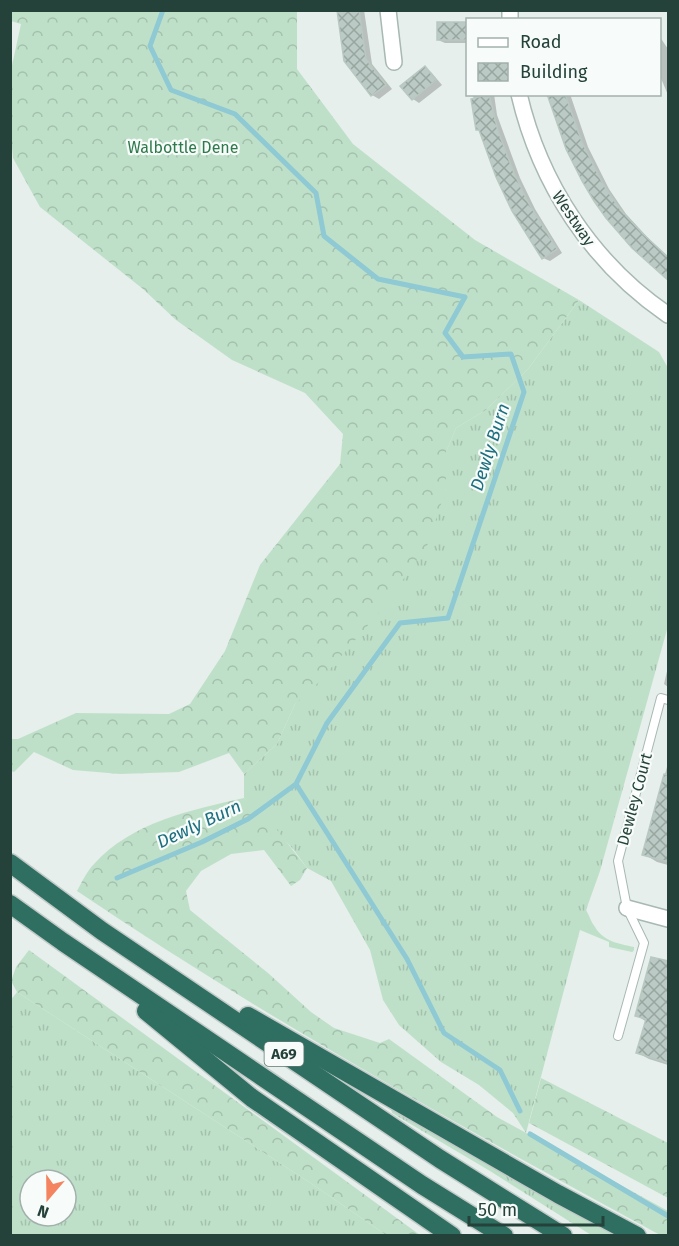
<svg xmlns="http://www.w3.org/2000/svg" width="679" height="1246" font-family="'Fira Sans',sans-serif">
<defs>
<pattern id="grass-tufts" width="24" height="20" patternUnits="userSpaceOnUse" patternTransform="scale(1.5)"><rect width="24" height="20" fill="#bfe0c8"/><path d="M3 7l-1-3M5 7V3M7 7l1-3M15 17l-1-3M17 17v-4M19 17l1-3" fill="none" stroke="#a4c1ad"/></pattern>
<pattern id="forest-crowns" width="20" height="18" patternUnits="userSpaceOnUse" patternTransform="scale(1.5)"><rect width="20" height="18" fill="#bfe0c8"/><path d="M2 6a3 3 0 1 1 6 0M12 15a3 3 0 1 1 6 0" fill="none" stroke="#a4c1ad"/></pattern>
<pattern id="building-cross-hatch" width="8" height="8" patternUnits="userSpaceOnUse" patternTransform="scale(1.5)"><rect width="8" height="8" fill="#bbcac4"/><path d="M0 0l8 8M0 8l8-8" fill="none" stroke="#98a6a0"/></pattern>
</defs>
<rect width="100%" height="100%" fill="#e6efeb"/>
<g fill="url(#grass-tufts)" fill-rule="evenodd">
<path d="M 579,300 L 659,352 L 668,368 L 668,626 L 600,871 L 586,910 C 589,915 591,922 595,927 C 603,941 619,944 634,947 L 634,950 L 632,952 L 609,947 L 609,942 L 580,930 L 526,1133 L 513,1113 L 479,1085 L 441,1062 L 399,1025 L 383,1000 L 370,950 L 331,881 L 307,868 L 293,849 L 244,798 L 244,774 L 277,744 L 295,704 L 446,489 L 446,452 L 456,428 L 486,410 L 528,369 Z"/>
<path d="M 17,992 L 312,1184 L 386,1235 L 11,1235 L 10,1001 ZM 30,1180 L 66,1180 L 66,1216 L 30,1216 Z"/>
<path d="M 391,1108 L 618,1235 L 591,1235 L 490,1171 L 392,1113 Z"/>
</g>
<g fill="url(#forest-crowns)">
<path d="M 10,11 L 297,11 L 297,69 L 353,144 L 475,240 L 579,300 L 528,369 L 486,410 L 456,428 L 446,452 L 446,489 L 427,546 L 382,609 L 318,683 L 295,704 L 277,744 L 244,774 L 229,753 L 179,772 L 120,774 L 73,770 L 34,752 L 14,772 L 11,771 L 11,739 L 18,739 L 76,713 L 169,714 L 190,704 L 225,651 L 260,565 L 340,464 L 343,434 L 305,393 L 232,360 L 176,320 L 143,289 L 40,207 L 13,158 L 10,126 L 11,70 L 21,24 L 11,21 Z"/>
<path d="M 244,798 L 266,816 L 307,868 L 300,880 L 291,886 L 264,850 L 231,854 L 201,871 L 186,891 L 190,910 L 268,973 L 311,1012 L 334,1028 L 380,1043 L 389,1039 L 497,1117 L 668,1211 L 668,1235 L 660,1235 C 461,1127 265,1018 77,891 C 82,882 87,871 94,864 C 132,822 191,810 244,798 Z"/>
<path d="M 29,950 L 420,1235 L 386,1235 L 312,1184 L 17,992 L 11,981 L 16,967 Z"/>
<path d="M 541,1078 L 668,1143 L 668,1198 L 529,1123 Z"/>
</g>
<g fill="#0003">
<path d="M 338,10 L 364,10 L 372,64 L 392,89 L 379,99 L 372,95 Z"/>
<path d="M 468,23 L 468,43 L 445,43 L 438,40 Z"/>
<path d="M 660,37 L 668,49 L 668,95 L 660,76 Z"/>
<path d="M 425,68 L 431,72 L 442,85 L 419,103 L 413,99 Z"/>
<path d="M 472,94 L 494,94 L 497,115 L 520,178 L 535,209 L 562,253 L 550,261 L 543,258 Z"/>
<path d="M 549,94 L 570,94 L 588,147 L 609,189 L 626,214 L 650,240 L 668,257 L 668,280 L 633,247 Z"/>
<path d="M 668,667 L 668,687 L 664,684 Z"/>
<path d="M 668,763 L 668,865 L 657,862 L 644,854 Z"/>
<path d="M 668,963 L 668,1065 L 649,1059 L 638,1053 L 647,1022 L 637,1016 Z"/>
</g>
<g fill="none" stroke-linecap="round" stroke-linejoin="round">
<g stroke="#8ec9d4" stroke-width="5">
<path d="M 296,784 L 407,959 L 444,1033 L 500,1070 L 520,1111"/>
<path d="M 117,878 L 202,842 L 248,819 L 296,784 L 327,723 L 400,623 L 448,618 L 524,392 L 511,354 L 463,357 L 445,333 L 465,297 L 378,279 L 324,236 L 316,193 L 235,114 L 171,90 L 150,46 L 163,10"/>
<path d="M 530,1134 L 668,1216"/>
</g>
</g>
<g fill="url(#building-cross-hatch)" stroke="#b8c9c2" stroke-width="1.5">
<path d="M 337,10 L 359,10 L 366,59 L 386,85 L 371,96 L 344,61 Z"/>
<rect x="437" y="22" width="31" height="18"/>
<path d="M 425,66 L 436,80 L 412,100 L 400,86 Z"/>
<path d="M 489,94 L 498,131 L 514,173 L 529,204 L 557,249 L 542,259 L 512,211 L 496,177 L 479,130 L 476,130 L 471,99 Z"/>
<path d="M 547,94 L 565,94 L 582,142 L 603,184 L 620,209 L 643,234 L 669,258 L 669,281 L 632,248 L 606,218 L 594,201 L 582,181 L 566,149 Z"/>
<path d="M 664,774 L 669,775 L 669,862 L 642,855 Z"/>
<path d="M 651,957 L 669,961 L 669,1063 L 636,1053 L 646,1019 L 635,1016 Z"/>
</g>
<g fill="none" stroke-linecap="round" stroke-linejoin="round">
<defs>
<path id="lane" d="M 618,1036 L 644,943 L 627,908 L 618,861 L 661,698 L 668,700"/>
<g id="street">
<path d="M 388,10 L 394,62"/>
<path d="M 510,20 L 510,10"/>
<path d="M 519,94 C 540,184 592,263 668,315"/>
<path d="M 627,908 L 668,919"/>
</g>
<g id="highway">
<path d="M 10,863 L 102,931 L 440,1159 L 563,1236"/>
<path d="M 10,904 L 63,942 L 422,1185 L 504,1236"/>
<path d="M 146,1011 L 252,1098 L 452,1236"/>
<path d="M 248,1016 L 558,1194 L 637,1236"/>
</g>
</defs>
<use href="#lane" stroke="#a8b8b2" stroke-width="10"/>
<use href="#street" stroke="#a8b8b2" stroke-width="18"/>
<use href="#highway" stroke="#c2cac8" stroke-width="21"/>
<use href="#lane" stroke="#fff" stroke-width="8"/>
<use href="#street" stroke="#fff" stroke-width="15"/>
<use href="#highway" stroke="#2f6f62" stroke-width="18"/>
</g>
<g text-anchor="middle" stroke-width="4.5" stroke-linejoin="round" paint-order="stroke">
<rect fill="#f7fbf9" stroke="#637a73" stroke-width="1.5" x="264.5" y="1042" width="39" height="24" rx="4.5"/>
<g font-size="15" font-weight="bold" fill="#24423a">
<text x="284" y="1059">A69</text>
</g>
<g font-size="16" fill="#2d7a4b" stroke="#f7fbf9">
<text x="183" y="153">Walbottle Dene</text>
</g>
<g font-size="16" fill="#24423a" stroke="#f7fbf9">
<text transform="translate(574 218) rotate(56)" y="6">Westway</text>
<text transform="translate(634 799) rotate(-75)" y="6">Dewley Court</text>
</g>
<g font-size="18" font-style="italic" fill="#1c6f80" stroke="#f7fbf9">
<text transform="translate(490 447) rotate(-72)" y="6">Dewly Burn</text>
<text transform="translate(199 824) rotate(-25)" y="6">Dewly Burn</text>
</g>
</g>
<rect width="679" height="1246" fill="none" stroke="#24423a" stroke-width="24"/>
<rect x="466" y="18" width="195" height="78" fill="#f7fbf9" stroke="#a3b1ad" stroke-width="1.5"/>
<rect x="478" y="38" width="30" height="9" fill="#ffffff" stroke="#a3b1ad" stroke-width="1.5"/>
<text x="520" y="48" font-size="18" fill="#24423a">Road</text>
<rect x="478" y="63" width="30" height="18" fill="url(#building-cross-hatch)" stroke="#a3b1ad" stroke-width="1.5"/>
<text x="520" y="78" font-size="18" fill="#24423a">Building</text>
<g transform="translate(48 1198) rotate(200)"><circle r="28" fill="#f7fbf9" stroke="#a3b1ad" stroke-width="1.5"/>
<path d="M0-4.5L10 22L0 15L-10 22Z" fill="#f4845f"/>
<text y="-9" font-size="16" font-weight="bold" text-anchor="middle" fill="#24423a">N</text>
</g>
<path d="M469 1216v9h134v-9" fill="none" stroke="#24423a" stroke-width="3"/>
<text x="478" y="1216" font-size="18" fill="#24423a" stroke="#f7fbf9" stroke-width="4.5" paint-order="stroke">50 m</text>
</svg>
